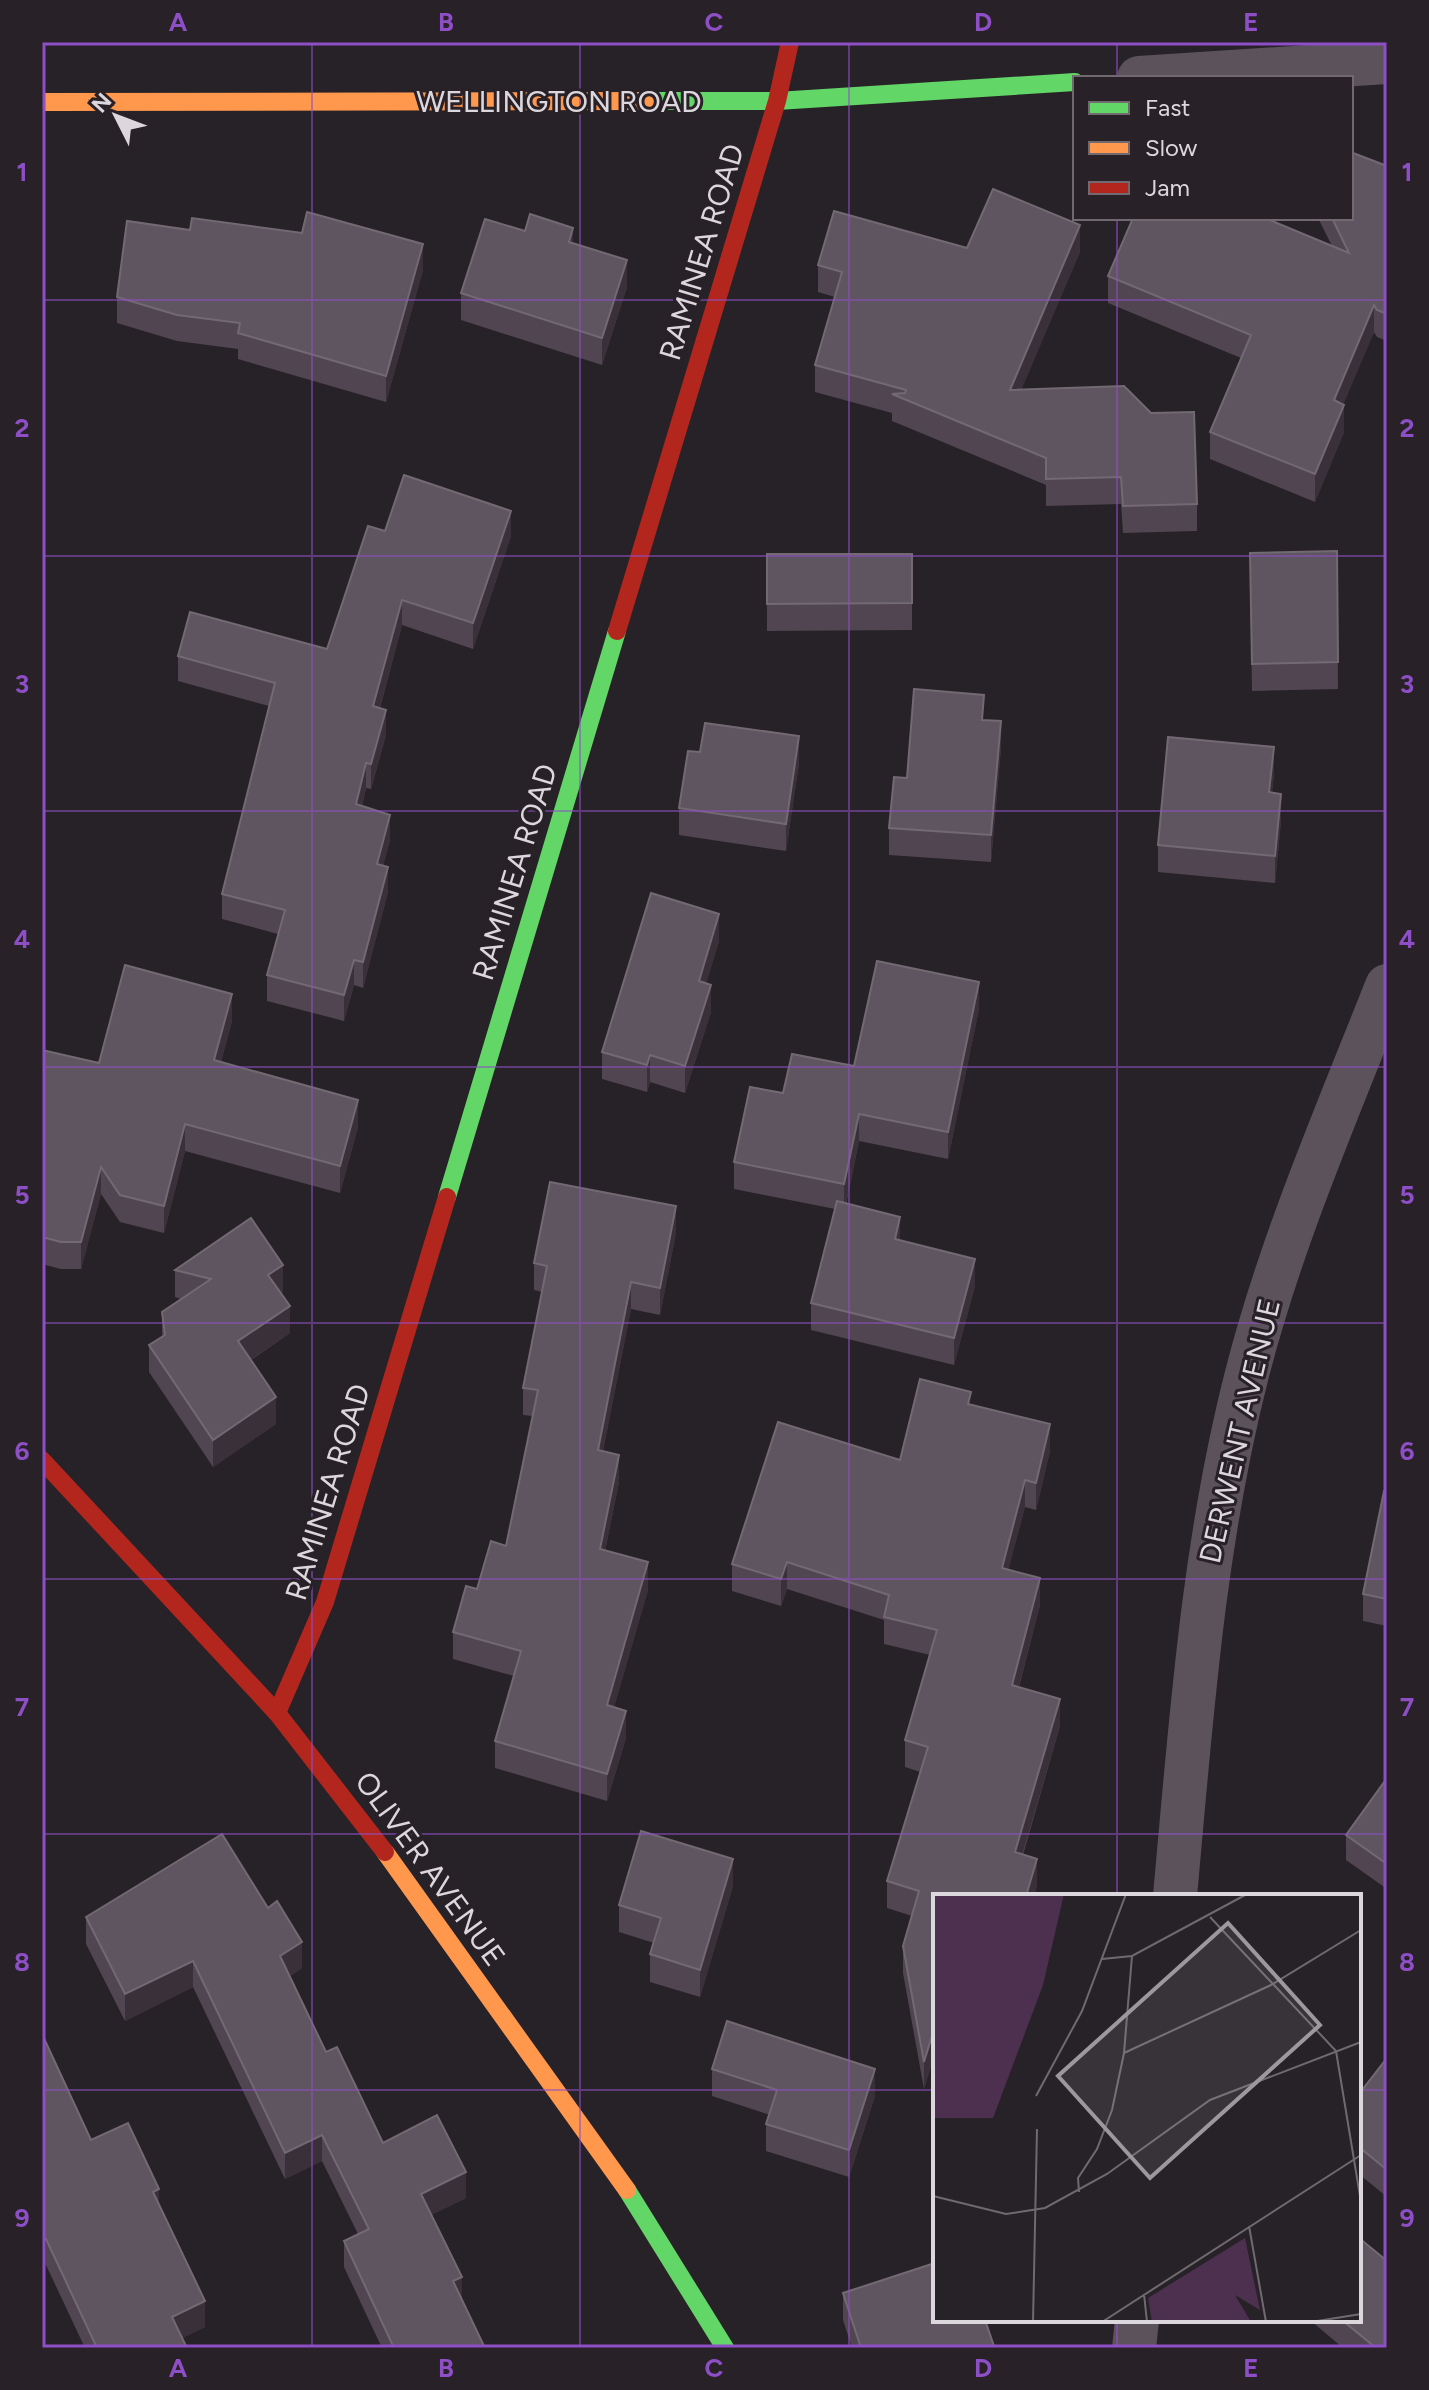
<svg xmlns="http://www.w3.org/2000/svg" width="1429" height="2390" font-family="Figtree,sans-serif">
<rect width="100%" height="100%" fill="#272227"/>
<g fill="none" stroke-linecap="round" stroke-linejoin="round">
<g stroke="#5b525b" stroke-width="44">
<path d="M 1139,78 L 1387,62"/>
<path d="M 1175,1896 C 1191,1721 1203,1545 1247,1374 C 1281,1241 1337,1113 1387,986"/>
<path d="M 1134,2348 L 1137,2320"/>
</g>
<g stroke="#63d668" stroke-width="18">
<path d="M 651,101 L 777,101 L 1075,82"/>
<path d="M 447,1197 L 617,631"/>
<path d="M 627,2190 L 725,2348"/>
</g>
<g stroke="#ff974d" stroke-width="18">
<path d="M 42,102 L 651,101"/>
<path d="M 385,1852 L 627,2190"/>
</g>
<g stroke="#b3261e" stroke-width="18">
<path d="M 617,631 L 777,101 L 790,42"/>
<path d="M 42,1460 L 277,1713 L 385,1852"/>
<path d="M 277,1713 L 325,1602 L 447,1197"/>
</g>
</g>
<g fill="#504550">
<path d="M 1353,153 L 1387,166 L 1387,341 L 1377,337 L 1374,332 L 1343,404 L 1344,432 L 1315,502 L 1210,459 L 1210,432 L 1241,358 L 1108,303 L 1108,276 L 1332,246 L 1318,218 L 1351,218 Z"/>
<path d="M 525,231 L 573,243 L 627,287 L 602,365 L 461,320 L 461,293 Z"/>
<path d="M 967,248 L 1080,252 L 1021,389 L 1197,504 L 1197,531 L 1123,533 L 1121,504 L 1046,506 L 1046,485 L 892,421 L 892,413 L 815,392 L 815,365 L 835,297 L 818,292 L 818,265 Z"/>
<path d="M 423,270 L 386,402 L 238,359 L 238,349 L 177,341 L 117,323 L 117,297 Z"/>
<path d="M 385,531 L 511,536 L 473,649 L 402,625 L 380,708 L 386,735 L 371,789 L 366,788 L 362,806 L 390,840 L 383,866 L 388,892 L 363,988 L 354,985 L 344,1021 L 267,1001 L 267,975 L 278,934 L 222,919 L 222,894 L 269,706 L 178,681 L 178,656 L 327,649 Z"/>
<path d="M 1337,551 L 1338,689 L 1252,691 L 1250,580 Z"/>
<path d="M 767,554 L 912,554 L 912,630 L 767,631 Z"/>
<path d="M 984,720 L 1001,748 L 991,862 L 889,855 L 889,828 L 907,778 Z"/>
<path d="M 799,763 L 786,851 L 679,835 L 679,808 Z"/>
<path d="M 1274,774 L 1272,792 L 1281,821 L 1275,883 L 1158,872 L 1158,845 Z"/>
<path d="M 719,941 L 706,983 L 711,1012 L 685,1093 L 650,1082 L 647,1092 L 602,1079 L 602,1052 Z"/>
<path d="M 979,1009 L 948,1159 L 859,1141 L 846,1204 L 900,1240 L 975,1286 L 954,1365 L 811,1330 L 811,1303 L 835,1209 L 734,1189 L 734,1162 L 783,1093 L 854,1066 Z"/>
<path d="M 232,1021 L 221,1062 L 358,1127 L 340,1193 L 185,1151 L 164,1233 L 120,1222 L 101,1194 L 81,1269 L 61,1269 L 42,1264 L 42,1050 L 99,1063 Z"/>
<path d="M 676,1233 L 660,1315 L 631,1309 L 603,1451 L 619,1482 L 605,1551 L 648,1590 L 614,1707 L 626,1738 L 607,1801 L 495,1768 L 495,1741 L 514,1676 L 453,1659 L 453,1632 L 477,1589 L 506,1546 L 533,1416 L 523,1415 L 523,1388 L 542,1292 L 534,1290 L 534,1263 Z"/>
<path d="M 175,1270 L 283,1292 L 281,1293 L 290,1333 L 251,1360 L 276,1424 L 213,1467 L 149,1372 L 149,1345 L 162,1336 L 162,1312 L 181,1299 L 175,1297 Z"/>
<path d="M 971,1405 L 1050,1451 L 1036,1510 L 1025,1507 L 1008,1570 L 1040,1605 L 1019,1687 L 1060,1726 L 1023,1855 L 1037,1886 L 1034,1896 L 935,1896 L 935,2053 L 924,2089 L 903,1973 L 903,1946 L 912,1916 L 887,1908 L 887,1881 L 920,1772 L 905,1767 L 905,1740 L 930,1655 L 884,1644 L 884,1620 L 787,1589 L 781,1606 L 732,1591 L 732,1564 L 900,1460 Z"/>
<path d="M 1387,1491 L 1387,1626 L 1363,1621 L 1363,1594 Z"/>
<path d="M 1387,1778 L 1387,1889 L 1346,1860 L 1346,1835 Z"/>
<path d="M 733,1886 L 700,1997 L 650,1982 L 650,1954 L 654,1943 L 619,1932 L 619,1905 Z"/>
<path d="M 86,1917 L 302,1968 L 290,1976 L 326,2052 L 383,2143 L 466,2198 L 431,2215 L 462,2301 L 485,2348 L 382,2348 L 344,2267 L 344,2241 L 358,2234 L 322,2161 L 285,2179 L 193,1987 L 125,2021 L 86,1944 Z"/>
<path d="M 42,2034 L 91,2140 L 159,2204 L 205,2327 L 182,2338 L 187,2348 L 85,2348 L 46,2265 L 42,2267 Z"/>
<path d="M 1387,2058 L 1387,2197 L 1359,2174 L 1359,2094 Z"/>
<path d="M 712,2069 L 875,2096 L 849,2177 L 766,2151 L 766,2124 L 770,2115 L 712,2096 Z"/>
<path d="M 843,2293 L 994,2348 L 852,2348 L 843,2320 Z"/>
<path d="M 1310,2320 L 1359,2320 L 1387,2348 L 1343,2348 Z"/>
</g>
<g fill="#39303a">
<path d="M 1080,225 L 1080,252 L 1010,417 L 1010,390 Z"/>
<path d="M 573,228 L 573,255 L 569,242 Z"/>
<path d="M 423,244 L 423,270 L 386,402 L 386,376 Z"/>
<path d="M 627,260 L 627,287 L 602,365 L 602,338 Z"/>
<path d="M 1374,305 L 1374,332 L 1334,427 L 1334,400 Z"/>
<path d="M 1344,405 L 1344,432 L 1315,502 L 1315,474 Z"/>
<path d="M 511,511 L 511,536 L 473,649 L 473,623 Z"/>
<path d="M 402,600 L 402,625 L 373,732 L 373,706 Z"/>
<path d="M 386,710 L 386,735 L 371,789 L 371,764 Z"/>
<path d="M 1001,721 L 1001,748 L 991,862 L 991,835 Z"/>
<path d="M 799,736 L 799,763 L 786,851 L 786,824 Z"/>
<path d="M 1274,747 L 1274,774 L 1269,819 L 1269,792 Z"/>
<path d="M 366,763 L 366,788 L 356,830 L 356,804 Z"/>
<path d="M 1281,794 L 1281,821 L 1275,883 L 1275,856 Z"/>
<path d="M 390,815 L 390,840 L 377,889 L 377,864 Z"/>
<path d="M 388,867 L 388,892 L 363,988 L 363,962 Z"/>
<path d="M 719,914 L 719,941 L 699,1008 L 699,981 Z"/>
<path d="M 354,960 L 354,985 L 344,1021 L 344,995 Z"/>
<path d="M 979,982 L 979,1009 L 948,1159 L 948,1132 Z"/>
<path d="M 711,985 L 711,1012 L 685,1093 L 685,1066 Z"/>
<path d="M 232,994 L 232,1021 L 214,1087 L 214,1060 Z"/>
<path d="M 650,1055 L 650,1082 L 647,1092 L 647,1065 Z"/>
<path d="M 358,1100 L 358,1127 L 340,1193 L 340,1166 Z"/>
<path d="M 859,1114 L 859,1141 L 844,1211 L 844,1184 Z"/>
<path d="M 185,1124 L 185,1151 L 164,1233 L 164,1206 Z"/>
<path d="M 101,1167 L 101,1194 L 81,1269 L 81,1242 Z"/>
<path d="M 676,1206 L 676,1233 L 660,1315 L 660,1288 Z"/>
<path d="M 900,1217 L 900,1244 L 895,1239 Z"/>
<path d="M 975,1259 L 975,1286 L 954,1365 L 954,1338 Z"/>
<path d="M 283,1265 L 283,1292 L 268,1302 L 268,1275 Z"/>
<path d="M 631,1282 L 631,1309 L 598,1477 L 598,1450 Z"/>
<path d="M 290,1306 L 290,1333 L 238,1368 L 238,1341 Z"/>
<path d="M 276,1397 L 276,1424 L 213,1467 L 213,1440 Z"/>
<path d="M 1050,1424 L 1050,1451 L 1036,1510 L 1036,1483 Z"/>
<path d="M 619,1455 L 619,1482 L 600,1576 L 600,1549 Z"/>
<path d="M 1025,1480 L 1025,1507 L 1002,1595 L 1002,1568 Z"/>
<path d="M 648,1562 L 648,1590 L 607,1732 L 607,1705 Z"/>
<path d="M 787,1562 L 787,1589 L 781,1606 L 781,1579 Z"/>
<path d="M 1040,1578 L 1040,1605 L 1012,1712 L 1012,1685 Z"/>
<path d="M 1060,1699 L 1060,1726 L 1015,1879 L 1015,1852 Z"/>
<path d="M 626,1711 L 626,1738 L 607,1801 L 607,1774 Z"/>
<path d="M 733,1859 L 733,1886 L 700,1997 L 700,1970 Z"/>
<path d="M 1037,1859 L 1037,1886 L 1034,1896 L 1026,1896 Z"/>
<path d="M 302,1942 L 302,1968 L 280,1982 L 280,1956 Z"/>
<path d="M 193,1961 L 193,1987 L 125,2021 L 125,1994 Z"/>
<path d="M 935,2026 L 935,2053 L 924,2089 L 924,2062 Z"/>
<path d="M 875,2069 L 875,2096 L 849,2177 L 849,2150 Z"/>
<path d="M 322,2135 L 322,2161 L 285,2179 L 285,2153 Z"/>
<path d="M 466,2172 L 466,2198 L 421,2220 L 421,2194 Z"/>
<path d="M 159,2189 L 159,2215 L 153,2192 Z"/>
<path d="M 46,2239 L 46,2265 L 42,2267 L 42,2240 Z"/>
<path d="M 462,2277 L 462,2303 L 453,2281 Z"/>
<path d="M 205,2301 L 205,2327 L 172,2343 L 172,2317 Z"/>
</g>
<g fill="#5f5560" stroke="#726973" stroke-width="2">
<path d="M 1351,149 L 1353,153 L 1387,166 L 1387,314 L 1377,310 L 1374,305 L 1334,400 L 1344,405 L 1315,474 L 1210,432 L 1251,335 L 1108,276 L 1133,218 L 1265,218 L 1349,253 L 1332,218 L 1351,218 Z"/>
<path d="M 993,189 L 1080,225 L 1010,390 L 1124,386 L 1151,413 L 1194,412 L 1197,504 L 1123,506 L 1121,477 L 1046,479 L 1046,458 L 892,394 L 905,393 L 906,390 L 815,365 L 842,272 L 818,265 L 834,211 L 967,248 Z"/>
<path d="M 307,212 L 423,244 L 386,376 L 238,333 L 240,323 L 177,315 L 117,297 L 127,221 L 190,230 L 192,218 L 302,233 Z"/>
<path d="M 530,214 L 573,228 L 569,242 L 627,260 L 602,338 L 461,293 L 485,219 L 525,231 Z"/>
<path d="M 404,475 L 511,511 L 473,623 L 402,600 L 373,706 L 386,710 L 371,764 L 366,763 L 356,804 L 390,815 L 377,864 L 388,867 L 363,962 L 354,960 L 344,995 L 267,975 L 285,910 L 222,894 L 275,683 L 178,656 L 190,612 L 327,649 L 368,526 L 385,531 Z"/>
<path d="M 1337,551 L 1338,662 L 1252,664 L 1250,553 Z"/>
<path d="M 767,554 L 912,554 L 912,603 L 767,604 Z"/>
<path d="M 914,689 L 984,695 L 982,720 L 1001,721 L 991,835 L 889,828 L 894,777 L 907,778 Z"/>
<path d="M 705,723 L 799,736 L 786,824 L 679,808 L 688,751 L 700,752 Z"/>
<path d="M 1168,737 L 1274,747 L 1269,792 L 1281,794 L 1275,856 L 1158,845 Z"/>
<path d="M 651,893 L 719,914 L 699,981 L 711,985 L 685,1066 L 650,1055 L 647,1065 L 602,1052 Z"/>
<path d="M 877,961 L 979,982 L 948,1132 L 859,1114 L 844,1184 L 734,1162 L 750,1087 L 783,1093 L 792,1054 L 854,1066 Z"/>
<path d="M 125,965 L 232,994 L 214,1060 L 358,1100 L 340,1166 L 185,1124 L 164,1206 L 120,1195 L 101,1167 L 81,1242 L 61,1242 L 42,1237 L 42,1050 L 99,1063 Z"/>
<path d="M 550,1182 L 676,1206 L 660,1288 L 631,1282 L 598,1450 L 619,1455 L 600,1549 L 648,1562 L 607,1705 L 626,1711 L 607,1774 L 495,1741 L 521,1651 L 453,1632 L 466,1586 L 477,1589 L 491,1541 L 506,1546 L 538,1390 L 523,1388 L 547,1266 L 534,1263 Z"/>
<path d="M 837,1201 L 900,1217 L 895,1239 L 975,1259 L 954,1338 L 811,1303 Z"/>
<path d="M 251,1218 L 283,1265 L 268,1275 L 290,1306 L 238,1341 L 276,1397 L 213,1440 L 149,1345 L 165,1335 L 162,1312 L 211,1279 L 175,1270 Z"/>
<path d="M 920,1379 L 971,1392 L 968,1404 L 1050,1424 L 1036,1483 L 1025,1480 L 1002,1568 L 1040,1578 L 1012,1685 L 1060,1699 L 1015,1852 L 1037,1859 L 1026,1896 L 935,1896 L 935,2026 L 924,2062 L 903,1946 L 919,1891 L 887,1881 L 928,1747 L 905,1740 L 937,1630 L 884,1617 L 889,1595 L 787,1562 L 781,1579 L 732,1564 L 778,1422 L 900,1460 Z"/>
<path d="M 1384,1491 L 1387,1491 L 1387,1599 L 1363,1594 Z"/>
<path d="M 1387,1778 L 1387,1864 L 1346,1835 Z"/>
<path d="M 641,1831 L 733,1859 L 700,1970 L 650,1954 L 661,1918 L 619,1905 Z"/>
<path d="M 222,1834 L 268,1908 L 277,1901 L 302,1942 L 280,1956 L 326,2052 L 337,2047 L 383,2143 L 437,2115 L 466,2172 L 421,2194 L 462,2277 L 453,2281 L 485,2348 L 394,2348 L 344,2241 L 369,2229 L 322,2135 L 285,2153 L 193,1961 L 125,1994 L 86,1917 Z"/>
<path d="M 727,2021 L 875,2069 L 849,2150 L 766,2124 L 777,2090 L 712,2069 Z"/>
<path d="M 42,2034 L 91,2140 L 128,2123 L 159,2189 L 153,2192 L 205,2301 L 172,2317 L 187,2348 L 97,2348 L 46,2239 L 42,2240 Z"/>
<path d="M 1387,2058 L 1387,2170 L 1359,2147 L 1359,2094 Z"/>
<path d="M 1359,2238 L 1387,2261 L 1387,2348 L 1376,2348 L 1342,2320 L 1359,2320 Z"/>
<path d="M 935,2263 L 935,2320 L 985,2320 L 994,2346 L 988,2348 L 861,2348 L 843,2293 Z"/>
</g>
<path fill="none" stroke="#8e4ec5" stroke-width="2" stroke-opacity="0.55" d="M 312,42 L 312,2348M 580,42 L 580,2348M 849,42 L 849,2348M 1117,42 L 1117,78M 1117,218 L 1117,1896M 42,300 L 1387,300M 42,556 L 1387,556M 42,811 L 1387,811M 42,1067 L 1387,1067M 42,1323 L 1387,1323M 42,1579 L 1387,1579M 42,1834 L 1387,1834M 42,2090 L 935,2090M 1359,2090 L 1387,2090M 1117,2320 L 1117,2348"/>
<g text-anchor="middle" stroke-width="6" stroke-linejoin="round" paint-order="stroke">
<g font-size="30" fill="#dcd7dc" stroke="#282128">
<text x="559" y="112">WELLINGTON ROAD</text>
<text transform="translate(702 252) rotate(-73)" y="10">RAMINEA ROAD</text>
<text transform="translate(515 872) rotate(-73)" y="10">RAMINEA ROAD</text>
<text transform="translate(1240 1431) rotate(-77)" y="10">DERWENT AVENUE</text>
<text transform="translate(328 1492) rotate(-73)" y="10">RAMINEA ROAD</text>
<text transform="translate(430 1869) rotate(54)" y="10">OLIVER AVENUE</text>
</g>
</g>
<g transform="translate(933 1894)">
<rect width="428" height="428" fill="#272227"/>
<path d="M 0,0 L 131,0 L 110,91 L 60,224 L 0,224 ZM 312,344 L 327,416 L 302,401 L 318,428 L 219,428 L 215,404 Z" fill="#4d3050"/>
<path fill="none" stroke="#6f6a6f" stroke-width="2" d="M 277,23 L 403,157 L 428,308M 169,65 L 199,62 L 314,0M 191,159 L 338,91 L 428,36M 103,202 L 149,117 L 193,0M 146,298 L 145,284 L 164,255 L 179,216 L 191,159 L 199,62M 0,302 L 73,320 L 112,314 L 174,280 L 277,206 L 428,148M 316,332 L 333,428M 211,400 L 214,428M 100,428 L 104,235M 169,428 L 428,261M 378,428 L 428,420"/>
<path fill="#9d989d" fill-opacity="0.15" stroke="#9d989d" stroke-width="4" d="M 295,29 L 387,131 L 217,284 L 125,182 Z"/>
<rect width="428" height="428" fill="none" stroke="#dcd7dc" stroke-width="4"/>
</g>
<rect width="1429" height="2390" fill="none" stroke="#282128" stroke-width="88"/>
<rect x="1073" y="76" width="280" height="144" fill="#282128" stroke="#706a70" stroke-width="2"/>
<rect x="1089" y="102" width="40" height="12" fill="#63d668" stroke="#706a70" stroke-width="2"/>
<text x="1145" y="116" font-size="24" fill="#dcd7dc">Fast</text>
<rect x="1089" y="142" width="40" height="12" fill="#ff974d" stroke="#706a70" stroke-width="2"/>
<text x="1145" y="156" font-size="24" fill="#dcd7dc">Slow</text>
<rect x="1089" y="182" width="40" height="12" fill="#b3261e" stroke="#706a70" stroke-width="2"/>
<text x="1145" y="196" font-size="24" fill="#dcd7dc">Jam</text>
<g transform="translate(116 116) rotate(312)" stroke="#282128" stroke-width="6" paint-order="stroke">
<path d="M0-6L14 30L0 20L-14 30Z" fill="#dcd7dc"/>
<text y="-12" font-size="22" font-weight="bold" text-anchor="middle" fill="#dcd7dc">N</text>
</g>
<rect x="44" y="44" width="1341" height="2302" fill="none" stroke="#8e4ec5" stroke-width="3"/>
<g font-size="26" text-anchor="middle" font-weight="bold" fill="#8e4ec5">
<text x="178" y="31">A</text>
<text x="446" y="31">B</text>
<text x="714" y="31">C</text>
<text x="983" y="31">D</text>
<text x="1251" y="31">E</text>
<text x="22" y="181">1</text>
<text x="1407" y="181">1</text>
<text x="22" y="437">2</text>
<text x="1407" y="437">2</text>
<text x="22" y="693">3</text>
<text x="1407" y="693">3</text>
<text x="22" y="948">4</text>
<text x="1407" y="948">4</text>
<text x="22" y="1204">5</text>
<text x="1407" y="1204">5</text>
<text x="22" y="1460">6</text>
<text x="1407" y="1460">6</text>
<text x="22" y="1716">7</text>
<text x="1407" y="1716">7</text>
<text x="22" y="1971">8</text>
<text x="1407" y="1971">8</text>
<text x="22" y="2227">9</text>
<text x="1407" y="2227">9</text>
<text x="178" y="2377">A</text>
<text x="446" y="2377">B</text>
<text x="714" y="2377">C</text>
<text x="983" y="2377">D</text>
<text x="1251" y="2377">E</text>
</g>
</svg>
